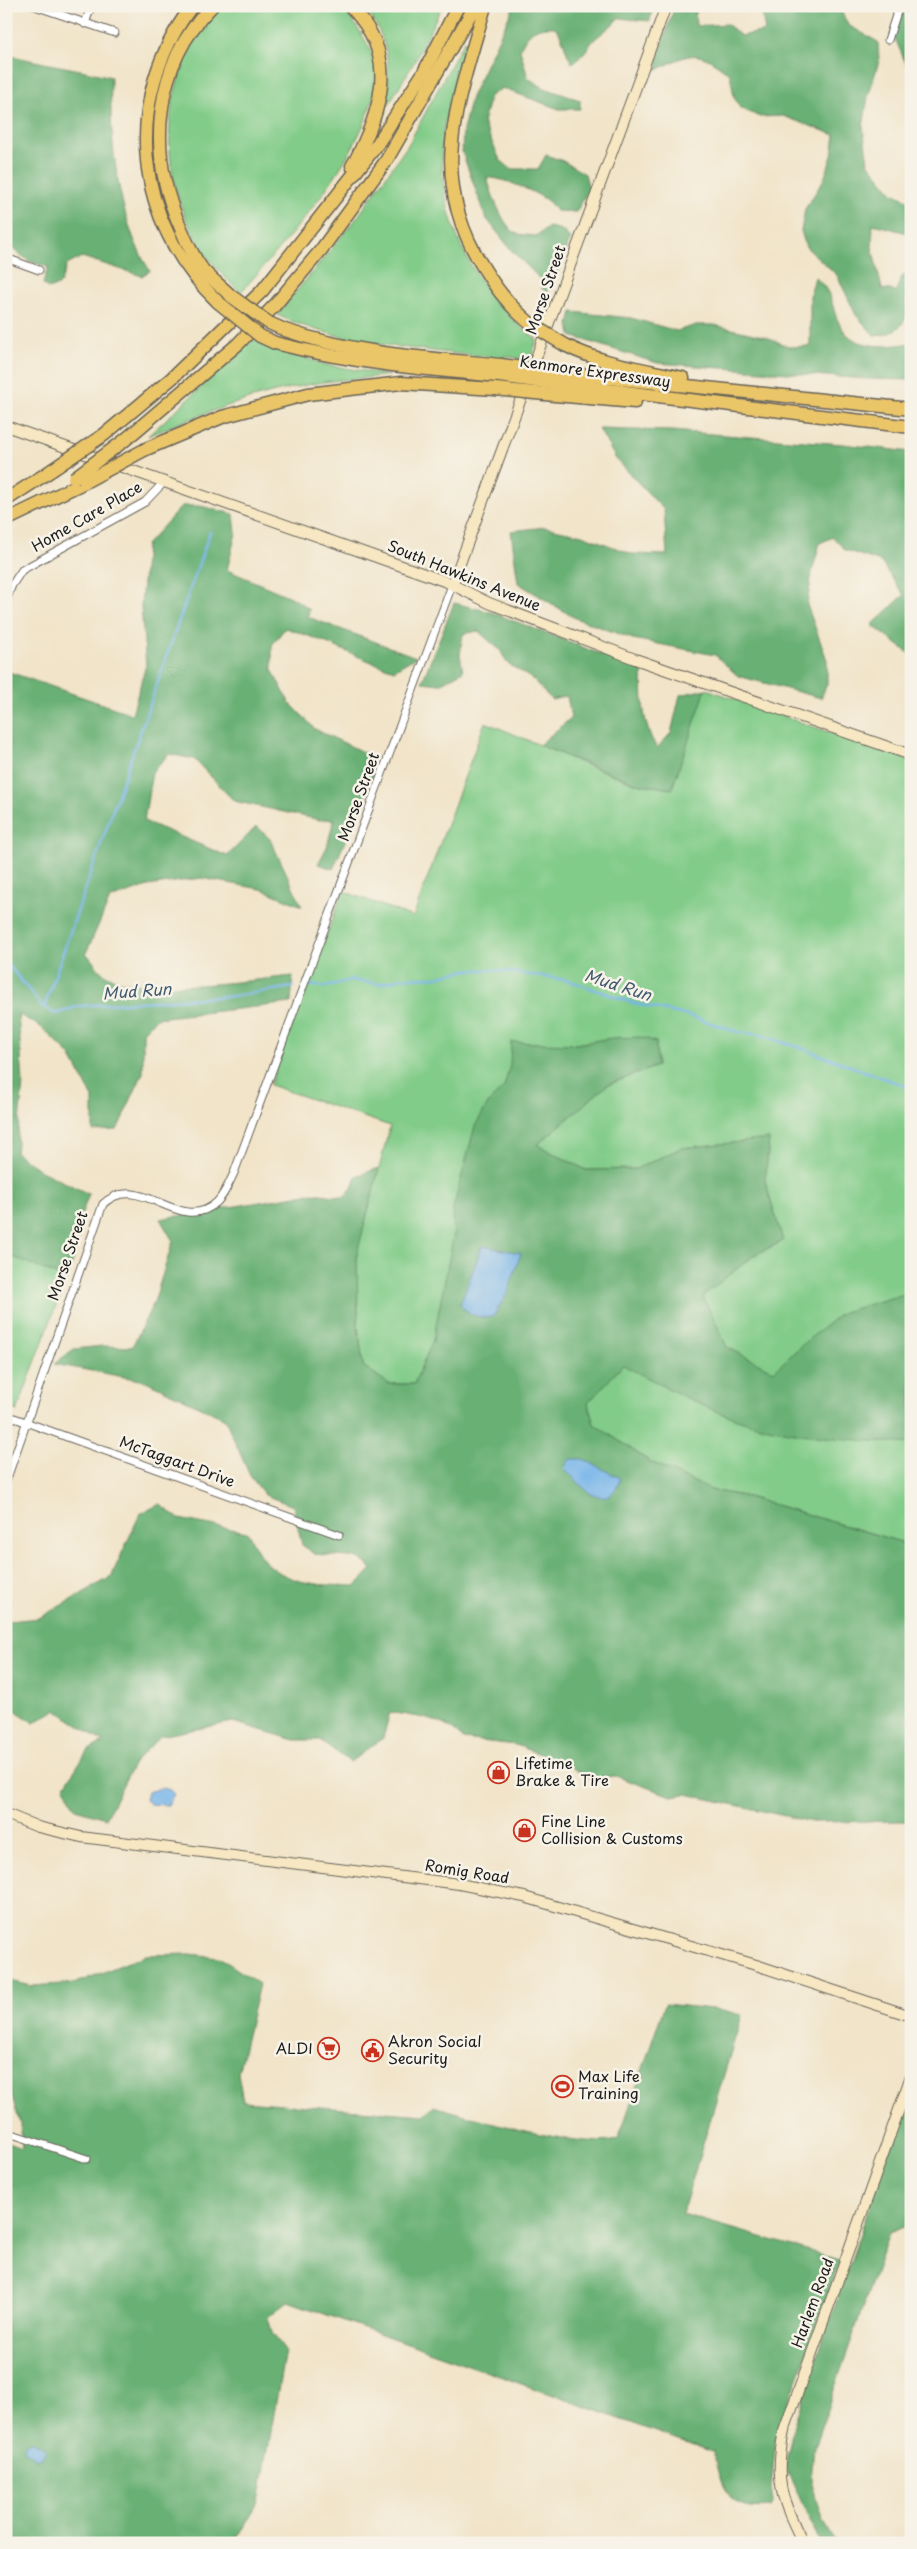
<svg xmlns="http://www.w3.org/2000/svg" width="917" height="2549" font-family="'Playpen Sans',sans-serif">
<rect width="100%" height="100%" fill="#f7f3e8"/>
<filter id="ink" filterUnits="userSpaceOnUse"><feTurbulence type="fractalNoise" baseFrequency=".02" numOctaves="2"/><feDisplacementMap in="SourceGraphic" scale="10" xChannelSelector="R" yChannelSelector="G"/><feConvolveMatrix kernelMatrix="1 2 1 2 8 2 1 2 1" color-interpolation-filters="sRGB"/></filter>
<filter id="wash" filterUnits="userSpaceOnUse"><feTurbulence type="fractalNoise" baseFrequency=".0096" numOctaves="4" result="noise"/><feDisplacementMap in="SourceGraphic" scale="20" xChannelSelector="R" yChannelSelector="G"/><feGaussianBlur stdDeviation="1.12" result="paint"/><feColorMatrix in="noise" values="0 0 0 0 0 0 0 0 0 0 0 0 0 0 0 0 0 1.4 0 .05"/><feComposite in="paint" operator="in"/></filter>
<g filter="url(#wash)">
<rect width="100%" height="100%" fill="#f1e4c9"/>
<g fill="#82cc89" stroke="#4f7452">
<path d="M 224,6 L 338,6 C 347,11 355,24 360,32 C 370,47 380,67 376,86 C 362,158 289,238 241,292 C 174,238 151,140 185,61 C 194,40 206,21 224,6 Z"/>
<path d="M 362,6 L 442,6 L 415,61 L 388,105 L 386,103 C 392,70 388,32 362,6 Z"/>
<path d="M 464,41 L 467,43 C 458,73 447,103 443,135 C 434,215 474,292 537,340 L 530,360 L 504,356 L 502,359 C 428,349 346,347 277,315 L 359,215 L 408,145 Z"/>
<path d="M 253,339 L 269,347 L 271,346 L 327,365 L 389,375 C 363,379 338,379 312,384 C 255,394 201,414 148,436 Z"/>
<path d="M 706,689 L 911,761 L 911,1545 L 748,1497 L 711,1490 L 649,1461 L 593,1424 L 588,1403 L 615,1372 L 695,1302 L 754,1255 L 783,1241 L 765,1181 L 769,1140 L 681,1148 L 636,1169 L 586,1170 L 537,1145 L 607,1085 L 657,1066 L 656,1042 C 627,1033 602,1042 574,1044 C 555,1045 537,1043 518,1043 L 450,1258 L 433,1340 L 414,1384 L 389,1384 L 363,1366 L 358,1324 L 357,1253 L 390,1126 L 270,1085 L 343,891 L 413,917 L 485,722 L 589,766 L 638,784 Z"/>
<path d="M 6,1251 L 66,1279 L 17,1411 L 6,1407 Z"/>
</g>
<g fill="#69b075" stroke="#426648">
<path d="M 514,6 L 644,6 L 652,9 L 650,21 L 618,18 C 611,28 602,32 594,40 C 586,49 583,57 572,63 C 564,51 565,38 555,27 C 536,26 528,31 520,49 L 528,78 L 544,88 L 580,100 L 580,109 L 559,109 L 502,88 L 490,96 L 483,122 L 500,160 L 511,169 L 538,169 L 546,155 L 563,161 L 585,174 L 589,189 L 576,212 L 556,211 C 554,208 551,204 549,202 C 539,193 499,176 487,178 C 491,192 503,227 516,233 C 522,236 530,235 536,236 L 549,227 L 562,230 L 570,238 L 553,284 L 547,292 L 542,289 L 542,281 L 512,251 L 486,218 L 462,152 L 463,130 L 471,97 Z"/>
<path d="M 675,6 L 695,6 L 696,26 L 727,24 L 741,36 L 765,31 L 761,9 L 754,6 L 844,6 L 840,9 L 848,25 L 878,42 L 879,61 L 868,97 L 863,127 L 868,163 L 893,193 L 911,202 L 911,234 L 873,224 L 872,247 L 882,289 L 896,291 L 901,278 L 911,269 C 911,299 915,333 875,336 L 856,315 L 837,275 L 806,247 L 801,231 L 805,209 L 824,179 L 832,156 L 835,135 L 783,116 L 760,117 L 740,108 L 734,97 L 730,74 C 697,49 693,51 657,70 L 658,55 Z"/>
<path d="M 903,6 L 911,6 L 911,68 L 907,66 L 894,36 Z"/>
<path d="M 6,54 C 41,64 77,68 111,77 C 109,136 117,220 150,271 L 142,276 L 82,257 L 67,265 L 60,284 L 49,289 L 43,284 L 48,267 L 29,261 L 6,244 Z"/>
<path d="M 815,277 C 837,296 829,308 842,328 C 856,350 888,347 911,343 L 911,380 L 866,379 L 657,363 L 571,336 L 569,324 L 572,312 L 631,318 L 677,331 L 696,325 L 714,325 L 767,337 L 789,347 L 810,346 L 810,296 Z"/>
<path d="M 599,429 L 672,431 L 843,444 L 911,452 L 911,655 L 872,625 L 904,595 L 881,562 L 845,550 L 833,537 L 820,543 L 812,572 L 807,605 L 827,660 L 827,684 L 821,698 L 738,676 L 715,655 L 633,639 L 575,618 L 518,583 L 511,531 L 545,527 L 582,535 L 632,554 L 667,555 L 664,510 L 616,459 Z"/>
<path d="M 182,506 L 200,506 L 234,514 L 236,533 L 227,570 L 295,599 L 309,609 L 308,617 L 416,657 L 394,670 C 357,658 323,639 285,628 L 272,645 L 272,670 L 289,702 L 315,729 L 371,756 L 374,774 L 333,869 L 318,864 L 327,847 L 334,819 L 320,820 L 234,801 L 194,759 L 169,754 L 152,772 L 144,821 L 227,856 L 257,826 L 270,839 L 302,906 L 261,889 L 201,878 L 148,886 L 110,899 L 86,953 C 92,959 97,969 104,974 C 136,997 252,980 293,976 L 291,1003 L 157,1018 L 143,1032 L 143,1073 L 117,1130 L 93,1131 L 93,1098 L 70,1055 L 41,1027 L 18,1014 L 23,1083 L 16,1153 L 41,1171 L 89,1194 L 79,1221 L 74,1258 L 66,1279 L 6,1254 L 6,671 L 132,714 L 146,665 L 141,607 L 146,545 Z"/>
<path d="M 454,603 L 491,612 L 642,670 C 643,700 641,722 657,748 L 671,733 L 680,695 L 706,689 L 672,789 L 638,784 L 539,745 L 571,718 L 567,696 L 552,700 L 532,679 L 507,663 L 500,650 L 478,631 L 463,634 L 460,655 L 463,671 L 440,684 L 422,682 Z"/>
<path d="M 641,1037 L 656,1042 L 657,1066 L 607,1085 L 537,1145 L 586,1170 L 636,1169 L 681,1148 L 769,1139 L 765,1181 L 783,1241 L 754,1255 L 703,1296 L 727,1347 L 774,1371 L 804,1343 L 843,1312 L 911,1292 L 911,1444 C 852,1439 790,1438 734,1418 C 695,1404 660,1384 623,1365 L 588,1403 L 594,1424 L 649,1461 L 711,1490 L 748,1497 L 911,1545 L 911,1821 L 812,1822 L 686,1794 L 671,1796 L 616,1776 L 587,1778 L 568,1765 L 516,1745 L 463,1739 C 445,1718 416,1717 390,1712 L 383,1738 L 350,1762 L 320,1740 L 295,1740 L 233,1722 L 160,1736 L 134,1763 L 106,1818 L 76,1809 L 64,1787 L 87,1751 L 103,1742 L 56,1710 L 34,1723 L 6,1704 L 6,1619 L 9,1621 L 39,1618 L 111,1577 L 140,1514 L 160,1504 L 179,1519 L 247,1532 C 253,1541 258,1555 266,1562 C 290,1586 324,1585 355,1586 L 372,1569 L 359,1558 L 314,1554 L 302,1545 L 293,1506 L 265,1495 L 250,1476 L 225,1419 L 146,1381 L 54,1364 L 74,1349 L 102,1346 L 132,1347 L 154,1302 L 173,1241 L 160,1219 L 313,1193 L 343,1197 L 352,1188 L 356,1176 L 379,1168 L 357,1253 L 358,1324 L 363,1366 L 389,1384 L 414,1384 L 433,1340 L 454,1234 L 453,1209 L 475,1126 L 489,1102 L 504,1087 L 510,1065 L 511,1042 L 575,1044 L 611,1038 Z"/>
<path d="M 189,1954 L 219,1957 L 259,1984 L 238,2073 L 243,2101 L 424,2115 L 433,2106 C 476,2118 576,2149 618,2140 L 665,2004 L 712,2009 L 742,2015 L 682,2214 L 840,2260 L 776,2439 L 771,2488 L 773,2502 L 770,2507 C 727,2512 721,2487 713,2452 L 288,2301 L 268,2317 L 272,2333 L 285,2350 L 259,2501 L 234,2543 L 6,2543 L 6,2142 L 22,2148 L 20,2124 L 6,2076 L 6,1980 L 32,1986 L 76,1983 L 146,1955 Z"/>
<path d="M 907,2098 L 911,2102 L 911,2224 L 889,2233 L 814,2447 L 811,2480 L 824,2522 L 836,2543 L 821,2543 L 785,2467 L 794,2424 Z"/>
</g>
<g fill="#76b4e9" stroke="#496882">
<path d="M 482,1246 L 521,1253 L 508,1292 L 493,1317 C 479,1319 470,1315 460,1305 Z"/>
<path d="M 570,1459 L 583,1459 L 620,1478 C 618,1488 614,1493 605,1498 L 589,1493 L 564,1468 Z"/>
<path d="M 162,1788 L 170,1790 L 174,1794 L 168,1805 L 150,1804 L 145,1800 L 147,1792 Z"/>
<path d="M 31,2441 L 42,2446 L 46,2452 L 42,2458 L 37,2459 L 23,2450 L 24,2444 Z"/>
</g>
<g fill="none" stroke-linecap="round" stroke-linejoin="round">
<g stroke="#76b4e9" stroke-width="2.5">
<path d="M 6,962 L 42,1006 L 56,1014 L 79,1006 L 233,996 L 293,987"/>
<path d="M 309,985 L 325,987 L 351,980 L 380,984 L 401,978 L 436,977 L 466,970 L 496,970 L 567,980 L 636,1004 L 689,1016 L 738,1032 L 760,1035 L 798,1047 L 911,1088"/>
<path d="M 44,1007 L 210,532"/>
</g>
</g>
</g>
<g filter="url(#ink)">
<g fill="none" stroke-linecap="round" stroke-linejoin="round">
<defs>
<g id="street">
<path d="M 35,6 L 115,33"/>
<path d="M 85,24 L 91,6"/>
<path d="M 888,40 L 899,6"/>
<path d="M 6,258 L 39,270"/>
<path d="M 6,600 L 12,585 L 22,570 L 145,502 L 165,481"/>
<path d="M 6,1415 L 339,1535"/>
<path d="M 6,1481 L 103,1204 C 140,1169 180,1237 217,1202 C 225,1194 229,1183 234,1173 L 452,585"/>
<path d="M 6,2132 L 87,2159"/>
</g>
<g id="secondary">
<path d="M 6,426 L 447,582 L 489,603 L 635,659 L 911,755"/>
<path d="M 452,585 L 666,6"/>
<path d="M 6,1814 L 38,1827 L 81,1837 L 459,1884 L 524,1897 L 756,1965 L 911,2016"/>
<path d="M 803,2543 C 781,2499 774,2480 784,2431 L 911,2076"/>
</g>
<g id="highway">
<path d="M 192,6 C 121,100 134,222 218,302"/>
<path d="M 212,6 C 153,65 147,153 180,226 C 186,241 193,257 203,270 C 211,279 222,287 231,296"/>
<path d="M 350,6 C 388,44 388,84 369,131 C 364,143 359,155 352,166"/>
<path d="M 485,6 C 459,100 425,176 483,267 C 496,289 512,309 532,325"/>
<path d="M 285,330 C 354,354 428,358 501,365"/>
<path d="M 275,343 C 352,363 421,369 499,376"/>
<path d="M 565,345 C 601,364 644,369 683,378"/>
<path d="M 561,373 L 911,409"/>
<path d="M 559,384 L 911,427"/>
<path d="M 555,395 L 635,402"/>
<path d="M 105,434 L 172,378 L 262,291 L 376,146 L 424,72 L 458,6"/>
<path d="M 125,440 L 238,344 L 275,305 L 321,250 L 386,161 L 475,6"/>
<path d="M 146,449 L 222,417 L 308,394 L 401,383 L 495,389"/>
<path d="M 6,500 L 52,470"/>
<path d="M 6,520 L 85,482"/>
</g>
</defs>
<use href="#street" stroke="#676259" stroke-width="9"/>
<use href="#secondary" stroke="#676259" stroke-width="12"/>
<use href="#highway" stroke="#676259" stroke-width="15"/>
<use href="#street" stroke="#fff" stroke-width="7"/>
<use href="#secondary" stroke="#f7e8c3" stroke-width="10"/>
<use href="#highway" stroke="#ebc669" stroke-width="12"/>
<defs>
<g id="highway-bridge">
<path d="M 231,296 L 269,323 L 285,330"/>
<path d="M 218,302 L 260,336 L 275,343"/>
<path d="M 532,325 L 565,345"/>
<path d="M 501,365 L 561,373"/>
<path d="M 499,376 L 559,384"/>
<path d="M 495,389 L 555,395"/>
<path d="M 52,470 L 105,434"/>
<path d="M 74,478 L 125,440"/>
<path d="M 85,482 L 146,449"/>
</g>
</defs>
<use href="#highway-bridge" stroke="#676259" stroke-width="15" stroke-linecap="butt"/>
<use href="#highway-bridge" stroke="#ebc669" stroke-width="12"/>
</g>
</g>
<defs>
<symbol id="shop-ring" viewBox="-11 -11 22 22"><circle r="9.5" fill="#f7f3e8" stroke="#c8321e" stroke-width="1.5"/><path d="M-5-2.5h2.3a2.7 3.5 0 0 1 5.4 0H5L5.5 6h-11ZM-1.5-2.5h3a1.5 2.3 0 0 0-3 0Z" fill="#c8321e"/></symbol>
<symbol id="supermarket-ring" viewBox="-11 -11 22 22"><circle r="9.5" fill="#f7f3e8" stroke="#c8321e" stroke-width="1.5"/><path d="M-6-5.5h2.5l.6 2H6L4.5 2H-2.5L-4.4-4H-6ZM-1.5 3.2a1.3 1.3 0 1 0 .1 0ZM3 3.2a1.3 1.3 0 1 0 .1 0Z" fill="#c8321e"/></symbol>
<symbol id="civic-ring" viewBox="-11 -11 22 22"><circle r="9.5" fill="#f7f3e8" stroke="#c8321e" stroke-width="1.5"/><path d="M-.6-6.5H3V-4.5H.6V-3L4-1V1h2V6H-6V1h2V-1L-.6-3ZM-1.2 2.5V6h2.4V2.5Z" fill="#c8321e"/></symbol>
<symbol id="stadium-ring" viewBox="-11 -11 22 22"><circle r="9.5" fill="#f7f3e8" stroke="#c8321e" stroke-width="1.5"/><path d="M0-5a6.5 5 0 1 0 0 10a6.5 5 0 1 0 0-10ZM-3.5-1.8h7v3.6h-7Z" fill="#c8321e"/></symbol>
</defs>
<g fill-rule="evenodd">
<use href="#shop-ring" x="486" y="1760" width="25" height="25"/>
<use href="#shop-ring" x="512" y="1818" width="25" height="25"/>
<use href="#supermarket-ring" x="316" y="2036" width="25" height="25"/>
<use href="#civic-ring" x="360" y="2038" width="25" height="25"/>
<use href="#stadium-ring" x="550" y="2074" width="25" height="25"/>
</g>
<g text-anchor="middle" stroke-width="5" stroke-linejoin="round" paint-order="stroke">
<g font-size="15" fill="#1c1c1c" stroke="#f7f3e8">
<text transform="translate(546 290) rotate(-71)" y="5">Morse Street</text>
<text transform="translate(595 372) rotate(8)" y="5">Kenmore Expressway</text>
<text transform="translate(87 517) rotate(-30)" y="5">Home Care Place</text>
<text transform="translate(464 576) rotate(22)" y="5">South Hawkins Avenue</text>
<text transform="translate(359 797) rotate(-70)" y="5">Morse Street</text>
<text transform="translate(68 1256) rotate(-71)" y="5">Morse Street</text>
<text transform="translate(177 1462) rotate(20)" y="5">McTaggart Drive</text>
<text transform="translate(467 1872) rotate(9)" y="5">Romig Road</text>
<text transform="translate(813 2303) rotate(-70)" y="5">Harlem Road</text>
</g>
<g font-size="15" fill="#1c1c1c" stroke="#f7f3e8" text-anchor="start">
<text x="515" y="1769">Lifetime<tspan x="515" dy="17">Brake &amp; Tire</tspan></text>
<text x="541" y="1827">Fine Line<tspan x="541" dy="17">Collision &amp; Customs</tspan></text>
<text x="388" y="2047">Akron Social<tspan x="388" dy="17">Security</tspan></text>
<text x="313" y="2054" text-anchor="end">ALDI</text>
<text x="578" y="2082">Max Life<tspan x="578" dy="17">Training</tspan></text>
</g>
<g font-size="16" font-style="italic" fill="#40596e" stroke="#f7f3e8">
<text transform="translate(618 985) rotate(18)" y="6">Mud Run</text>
<text transform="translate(137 991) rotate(-4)" y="6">Mud Run</text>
</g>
</g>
<rect width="917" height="2549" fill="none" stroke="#f7f3e8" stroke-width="25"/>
</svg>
